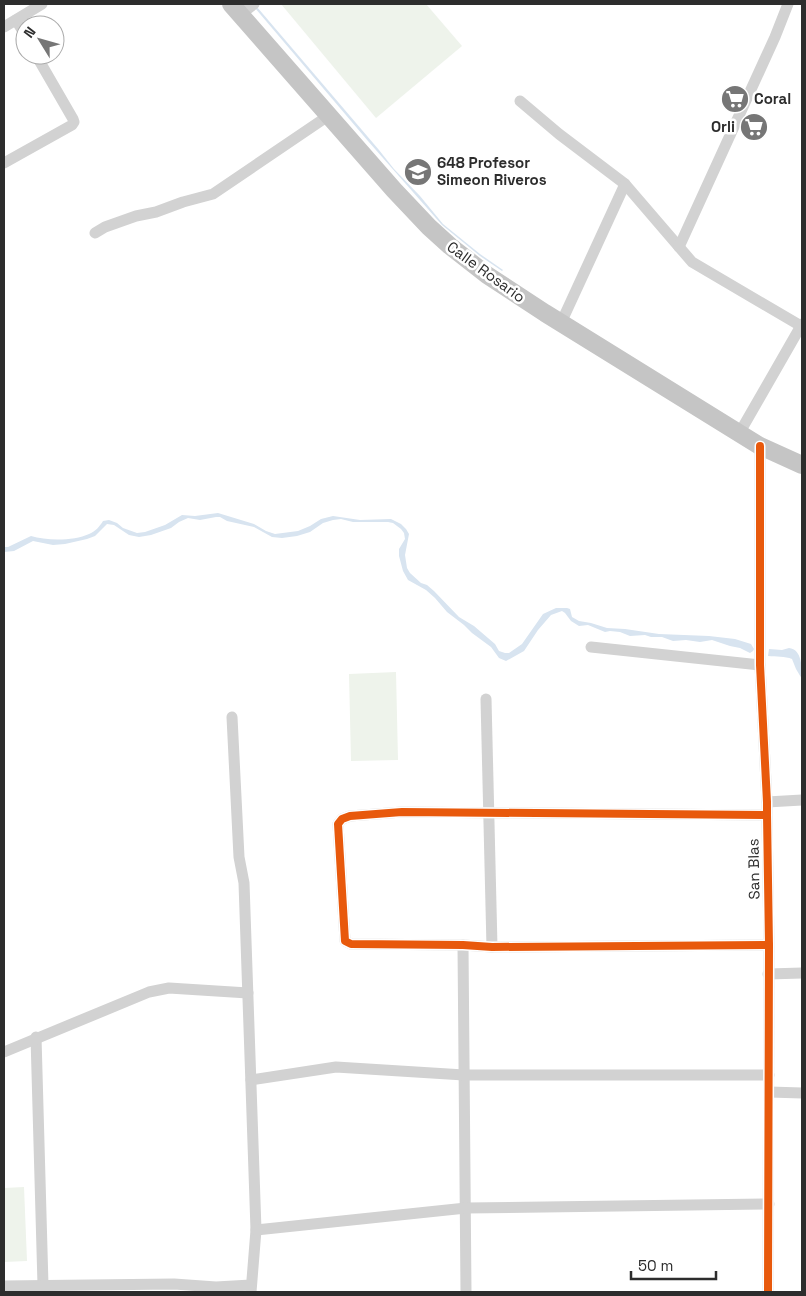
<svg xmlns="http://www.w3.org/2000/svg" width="806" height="1296" font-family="'Space Grotesk',sans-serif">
<rect width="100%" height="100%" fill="#fff"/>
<g fill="#eef3eb">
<path d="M 281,4 L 426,4 L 462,46 L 376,118 Z"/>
<path d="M 396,672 L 398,760 L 351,761 L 349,674 Z"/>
<path d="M 24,1187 L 27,1261 L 4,1262 L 4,1188 Z"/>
</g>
<g fill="#d8e4f0">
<path d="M 260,4 L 261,4 L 257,7 L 379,150 L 394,169 L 420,196 L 443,224 L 480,254 L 503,270 L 502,271 L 480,256 L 442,225 L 368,141 L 255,8 Z"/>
<path d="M 218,513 L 254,524 L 266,531 L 275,534 L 298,531 L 310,526 L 321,519 L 333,516 L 360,520 L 391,519 L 401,524 L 406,529 L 409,534 L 405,555 L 407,568 L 410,573 L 421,583 L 427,585 L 434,591 L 459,617 L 474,626 L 495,644 L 499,651 L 505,653 L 509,653 L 522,644 L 543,614 L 556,608 L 567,608 L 570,609 L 572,617 L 579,621 L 591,623 L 607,628 L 625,629 L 659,634 L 709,636 L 735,639 L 751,644 L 754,649 L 753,651 L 750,653 L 740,648 L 730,646 L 712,640 L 700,642 L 686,640 L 673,641 L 662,637 L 651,637 L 645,635 L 630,636 L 620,632 L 610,631 L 605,632 L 588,625 L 579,626 L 571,621 L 565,613 L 562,611 L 551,615 L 538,630 L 524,651 L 506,661 L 499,658 L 491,647 L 472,633 L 464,625 L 447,612 L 435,598 L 426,590 L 408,580 L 403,571 L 399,556 L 399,549 L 405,539 L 404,533 L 401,529 L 393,523 L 388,522 L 353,522 L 341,519 L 333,520 L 323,523 L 310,532 L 297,536 L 282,538 L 272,537 L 254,527 L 227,521 L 220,517 L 216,517 L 200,520 L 188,518 L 179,522 L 171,528 L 151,535 L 139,537 L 129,535 L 114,525 L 107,524 L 95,536 L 87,539 L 65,544 L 53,545 L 33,541 L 14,551 L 4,552 L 4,547 L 8,547 L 31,536 C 47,541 74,541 89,534 C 95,532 100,526 103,521 L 109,520 L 117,523 L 123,528 L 137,533 L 145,532 L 165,525 L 182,515 L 195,516 Z"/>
<path d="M 789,648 C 802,649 802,668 802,679 L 796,669 L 792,659 C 785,656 776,657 768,656 L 769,649 L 782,650 Z"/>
</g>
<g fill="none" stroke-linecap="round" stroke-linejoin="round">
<g stroke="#d2d2d2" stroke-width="11">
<path d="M 240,15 L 254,4"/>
<path d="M 16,20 L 25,35"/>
<path d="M 4,27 L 42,4"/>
<path d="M 520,101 L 559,134 L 625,184 L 692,262 L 801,326"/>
<path d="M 4,163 L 72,125 L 74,122 L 73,119 L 36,55"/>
<path d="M 95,233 L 105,227 L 136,216 L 156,212 L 183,202 L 213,194 L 328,116"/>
<path d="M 679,247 L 775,37 L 788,4"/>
<path d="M 561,323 L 625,184"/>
<path d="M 740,432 L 802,324"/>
<path d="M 760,446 L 760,665 L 767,802 L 767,815 L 769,945 L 768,1292"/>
<path d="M 591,647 L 760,665"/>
<path d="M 486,699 L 492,947"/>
<path d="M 232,717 L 239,857 L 244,883 L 256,1230 L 251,1292"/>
<path d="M 767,802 L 802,800"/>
<path d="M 767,815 L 402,812 L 350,816 L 342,819 L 338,824 L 345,941 L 351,944 L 463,945 L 492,947 L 769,945"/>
<path d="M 463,945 L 466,1292"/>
<path d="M 768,974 L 802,973"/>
<path d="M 36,1037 L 43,1285"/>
<path d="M 4,1052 L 149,992 L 169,988 L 248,993"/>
<path d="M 251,1080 L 336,1067 L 464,1075 L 769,1075"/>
<path d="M 769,1092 L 802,1093"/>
<path d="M 256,1230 L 466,1208 L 769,1204"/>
<path d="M 4,1286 L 174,1284 L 216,1287 L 251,1285"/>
</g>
<path stroke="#c5c5c5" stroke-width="18" d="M 231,4 L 394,190 L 429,227 L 450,246 L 487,275 L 545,313 L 760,446 L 802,465"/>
<defs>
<g id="cycleway">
<path d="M 760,446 L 760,665 L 767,802 L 767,815 L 769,945 L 768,1292"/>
<path d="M 767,815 L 402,812 L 350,816 L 342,819 L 338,824 L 345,941 L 351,944 L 463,945 L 492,947 L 769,945"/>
</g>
</defs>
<use href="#cycleway" stroke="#fff" stroke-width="11"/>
<use href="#cycleway" stroke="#e8590c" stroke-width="8"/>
</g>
<defs>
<symbol id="supermarket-disc" viewBox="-11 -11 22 22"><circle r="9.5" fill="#767676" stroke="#fff"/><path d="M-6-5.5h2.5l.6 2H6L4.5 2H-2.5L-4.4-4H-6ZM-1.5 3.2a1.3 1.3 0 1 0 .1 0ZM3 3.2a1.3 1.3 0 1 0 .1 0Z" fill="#fff"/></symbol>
<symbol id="school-disc" viewBox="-11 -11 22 22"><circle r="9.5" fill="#767676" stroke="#fff"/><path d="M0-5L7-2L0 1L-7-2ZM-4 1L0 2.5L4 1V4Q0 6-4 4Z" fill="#fff"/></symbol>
</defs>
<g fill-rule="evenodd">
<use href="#supermarket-disc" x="719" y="83" width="32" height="32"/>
<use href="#supermarket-disc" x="738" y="111" width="32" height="32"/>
<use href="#school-disc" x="402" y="156" width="32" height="32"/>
</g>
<g text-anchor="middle" stroke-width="5" stroke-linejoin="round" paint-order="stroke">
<g font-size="15" font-weight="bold" fill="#2d2d2d" stroke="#fff" text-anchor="start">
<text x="754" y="104">Coral</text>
<text x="735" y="132" text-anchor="end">Orli</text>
<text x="437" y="168">648 Profesor<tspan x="437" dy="17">Simeon Riveros</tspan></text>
</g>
<g font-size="15" fill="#2d2d2d" stroke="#fff">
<text transform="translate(486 272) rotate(36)" y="5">Calle Rosario</text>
<text transform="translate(754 869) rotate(-91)" y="5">San Blas</text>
</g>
</g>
<rect width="806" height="1296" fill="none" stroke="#2d2d2d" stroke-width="10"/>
<g transform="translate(40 40) rotate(307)"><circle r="24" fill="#ffffff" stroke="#ababab"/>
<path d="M0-4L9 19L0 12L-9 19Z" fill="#767676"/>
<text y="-8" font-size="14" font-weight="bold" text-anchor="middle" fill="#2d2d2d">N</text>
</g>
<path d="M631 1271v8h85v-8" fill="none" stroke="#2d2d2d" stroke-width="2.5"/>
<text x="638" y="1271" font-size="15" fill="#2d2d2d" stroke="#ffffff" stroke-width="4" paint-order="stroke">50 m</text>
</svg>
